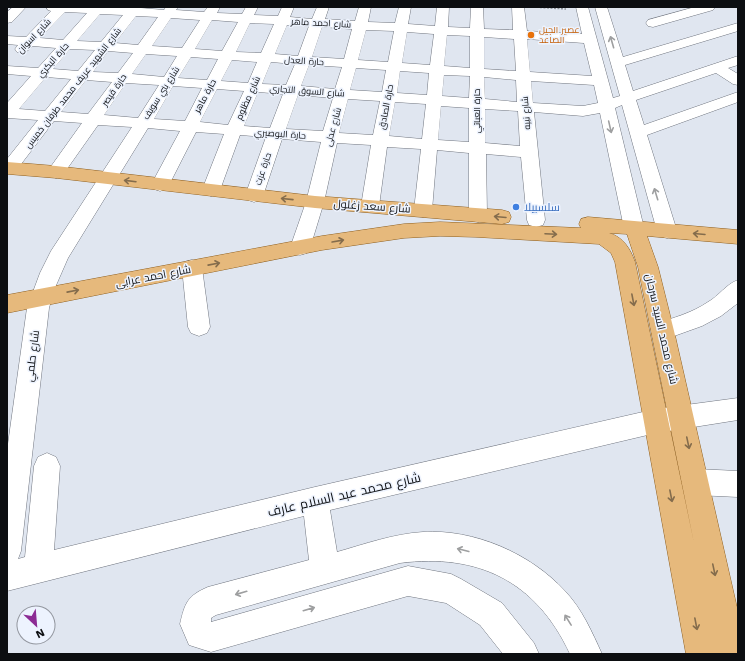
<svg xmlns="http://www.w3.org/2000/svg" width="745" height="661" font-family="'Work Sans',Cairo,sans-serif">
<rect width="100%" height="100%" fill="#e0e6f0"/>
<g fill="none" stroke-linecap="round" stroke-linejoin="round">
<defs>
<g id="minor">
<path d="M 13,7 L 26,7 L 12,22 L 7,23 L 7,12 Z"/>
<path d="M 46,7 L 142,7 L 141,8 L 164,10 L 166,7 L 178,7 L 176,10 L 204,12 L 208,7 L 220,7 L 217,13 L 242,14 L 246,7 L 258,7 L 254,15 L 278,16 L 282,7 L 294,7 L 290,17 L 312,19 L 317,7 L 329,7 L 325,19 L 355,21 L 359,7 L 371,7 L 368,22 L 395,23 L 399,7 L 411,7 L 408,24 L 435,26 L 437,7 L 449,7 L 448,27 L 470,28 L 471,7 L 483,7 L 484,29 L 513,30 L 512,7 L 524,7 L 527,31 L 582,34 L 576,7 L 588,7 L 613,98 L 620,96 L 595,7 L 607,7 L 623,57 L 738,23 L 738,31 L 625,65 L 633,91 L 738,56 L 738,65 L 728,68 L 738,74 L 738,85 L 733,84 L 716,73 L 636,100 L 644,125 L 738,92 L 738,102 L 647,135 L 677,231 L 674,236 L 667,238 L 660,236 L 657,231 L 622,105 L 615,108 L 644,228 L 641,233 L 634,235 L 627,233 L 624,228 L 600,113 L 583,116 L 534,112 L 545,220 L 543,225 L 536,227 L 529,225 L 527,220 L 521,157 L 486,154 L 487,215 L 485,220 L 478,222 L 471,220 L 469,215 L 469,153 L 437,150 L 432,210 L 430,215 L 423,217 L 416,215 L 414,210 L 421,149 L 387,147 L 379,206 L 377,211 L 370,212 L 363,211 L 361,206 L 371,145 L 337,143 L 324,202 L 310,248 L 307,253 L 300,255 L 293,253 L 290,248 L 306,202 L 321,142 L 282,139 L 263,196 L 260,200 L 254,202 L 248,200 L 245,196 L 266,137 L 240,135 L 220,190 L 217,194 L 211,196 L 205,194 L 202,190 L 224,134 L 196,132 L 169,185 L 166,189 L 160,191 L 154,189 L 151,185 L 180,131 L 148,128 L 68,258 L 54,290 L 49,308 L 21,551 L 18,559 L 25,557 L 34,466 L 38,457 L 47,453 L 56,457 L 60,466 L 54,550 L 315,487 L 656,409 L 738,398 L 738,420 L 656,433 L 330,510 L 337,552 C 365,544 393,534 423,532 C 474,529 530,553 565,591 C 582,609 592,632 602,654 L 570,654 C 536,581 478,553 400,563 L 216,615 L 211,618 L 211,622 L 408,566 L 451,574 L 461,579 L 502,603 L 534,643 L 539,654 L 503,654 L 480,625 L 446,603 L 408,596 L 211,652 L 189,645 L 180,624 C 185,603 187,596 208,587 L 309,560 L 304,516 L 7,591 L 7,451 L 27,308 L 40,273 L 51,251 L 132,127 L 98,125 L 62,176 L 56,178 L 50,176 L 47,172 L 82,123 L 54,121 L 15,172 L 7,173 L 7,159 L 38,120 L 7,118 L 7,103 L 31,76 L 7,74 L 7,66 L 38,68 L 56,48 L 33,46 C 27,51 25,54 17,52 L 15,49 L 18,45 L 7,44 L 7,36 L 26,37 L 51,11 L 48,10 ZM 65,12 L 87,13 L 63,40 L 40,38 ZM 100,14 L 123,15 L 101,42 L 77,41 ZM 136,16 L 158,17 L 138,45 L 115,43 ZM 171,18 L 200,20 L 182,48 L 152,46 ZM 212,20 L 238,22 L 222,51 L 195,49 ZM 250,23 L 274,24 L 261,53 L 236,52 ZM 287,25 L 309,26 L 298,56 L 275,54 ZM 322,27 L 352,29 L 344,59 L 312,57 ZM 366,30 L 394,31 L 388,62 L 358,60 ZM 407,32 L 434,34 L 430,65 L 402,63 ZM 447,35 L 470,36 L 470,68 L 444,66 ZM 484,37 L 514,39 L 516,71 L 484,69 ZM 527,39 L 584,43 L 592,76 L 530,72 ZM 70,49 L 95,50 L 78,71 L 53,69 ZM 108,51 L 133,53 L 118,73 L 93,72 ZM 146,54 L 177,56 L 164,77 L 132,74 ZM 191,57 L 218,59 L 207,80 L 178,78 ZM 232,60 L 257,62 L 248,83 L 221,81 ZM 271,62 L 295,64 L 286,85 L 262,84 ZM 309,65 L 342,67 L 335,89 L 301,86 ZM 356,68 L 386,70 L 382,92 L 350,90 ZM 400,71 L 429,73 L 427,95 L 397,93 ZM 444,75 L 470,76 L 469,98 L 442,96 ZM 46,77 L 71,79 L 45,111 L 19,109 ZM 484,77 L 516,80 L 517,102 L 485,99 ZM 86,80 L 112,82 L 88,114 L 61,112 ZM 531,81 L 594,85 L 598,103 L 583,106 L 533,103 ZM 126,83 L 159,85 L 138,118 L 104,115 ZM 173,86 L 202,88 L 185,121 L 154,119 ZM 217,89 L 244,91 L 228,125 L 200,122 ZM 258,92 L 283,94 L 270,128 L 244,126 ZM 298,95 L 333,98 L 323,131 L 286,129 ZM 348,99 L 380,101 L 373,135 L 339,133 ZM 395,102 L 426,104 L 422,139 L 389,136 ZM 441,106 L 469,108 L 469,142 L 438,140 ZM 485,109 L 518,111 L 520,146 L 485,143 Z"/>
<path d="M 695,7 L 715,7 L 713,10 L 653,27 L 648,26 L 646,23 L 648,20 Z"/>
<path d="M 192,260 L 199,262 L 202,268 L 210,327 L 207,333 L 199,336 L 191,333 L 188,327 L 182,268 L 185,262 Z"/>
<path d="M 738,280 L 738,303 L 721,316 L 702,326 L 663,340 L 655,338 L 652,331 L 655,324 C 673,318 692,313 708,302 C 719,296 726,284 738,280 Z"/>
<path d="M 696,469 L 738,471 L 738,497 L 696,495 L 687,491 L 683,482 L 687,473 Z"/>
</g>
<g id="major">
<path d="M 7,162 L 56,166 L 315,196 L 502,210 L 509,212 L 511,217 L 509,222 L 502,224 L 315,208 L 56,178 L 7,174 Z"/>
<path d="M 588,217 L 738,230 L 738,244 L 647,236 L 658,267 L 674,331 L 738,612 L 738,654 L 686,654 L 615,262 L 611,253 L 599,244 L 476,237 L 440,236 L 404,238 L 322,250 L 7,313 L 7,295 L 322,236 L 404,224 L 440,222 L 581,228 L 579,224 L 581,219 ZM 609,233 L 627,234 L 638,267 L 694,543 L 635,262 C 630,248 623,237 609,233 Z"/>
</g>
</defs>
<use href="#minor" stroke="#717680" stroke-width="1"/>
<use href="#major" stroke="#8f5f1e" stroke-width="1"/>
<path stroke="#8b9097" stroke-width="1.5" stroke-dasharray="2 1.5" stroke-linecap="butt" d="M 533,7 L 566,9"/>
<use href="#minor" fill="#fff" fill-rule="evenodd"/>
<use href="#major" fill="#e6b97c" fill-rule="evenodd"/>
</g>
<defs><path id="oneway-shaft" d="M-6 0H5M1.5-3L5.5 0L1.5 3" fill="none" stroke-width="1.6" stroke-linecap="round" stroke-linejoin="round"/></defs>
<g stroke="#9e9fa0">
<use href="#oneway-shaft" transform="translate(612 42) rotate(-106)"/>
<use href="#oneway-shaft" transform="translate(610 127) rotate(77)"/>
<use href="#oneway-shaft" transform="translate(656 194) rotate(-107)"/>
<use href="#oneway-shaft" transform="translate(463 550) rotate(-166)"/>
<use href="#oneway-shaft" transform="translate(241 593) rotate(164)"/>
<use href="#oneway-shaft" transform="translate(309 609) rotate(-16)"/>
<use href="#oneway-shaft" transform="translate(568 620) rotate(-122)"/>
</g>
<g stroke="#846c4c">
<use href="#oneway-shaft" transform="translate(130 181) rotate(-173)"/>
<use href="#oneway-shaft" transform="translate(287 199) rotate(-174)"/>
<use href="#oneway-shaft" transform="translate(500 217) rotate(-175)"/>
<use href="#oneway-shaft" transform="translate(551 234) rotate(3)"/>
<use href="#oneway-shaft" transform="translate(699 234) rotate(-175)"/>
<use href="#oneway-shaft" transform="translate(338 241) rotate(-10)"/>
<use href="#oneway-shaft" transform="translate(214 264) rotate(-11)"/>
<use href="#oneway-shaft" transform="translate(73 291) rotate(-11)"/>
<use href="#oneway-shaft" transform="translate(633 300) rotate(79)"/>
<use href="#oneway-shaft" transform="translate(688 443) rotate(78)"/>
<use href="#oneway-shaft" transform="translate(671 496) rotate(79)"/>
<use href="#oneway-shaft" transform="translate(714 570) rotate(78)"/>
<use href="#oneway-shaft" transform="translate(696 624) rotate(79)"/>
</g>
<circle fill="#e8710a" stroke="#edf3fe" stroke-width="1.5" cx="531" cy="35" r="4"/>
<circle fill="#3f7fe0" stroke="#edf3fe" stroke-width="1.5" cx="516" cy="207" r="4"/>
<g text-anchor="middle" stroke-width="3" stroke-linejoin="round" paint-order="stroke">
<g font-size="9" fill="#0c0e11" stroke="#edf3fe">
<text transform="translate(321 23) rotate(3)" y="3">شارع احمد ماهر</text>
<text transform="translate(34 36) rotate(-46)" y="3">شارع اسوان</text>
<text transform="translate(53 60) rotate(-49)" y="3">حارة البكري</text>
<text transform="translate(304 61) rotate(4)" y="3">حارة العدل</text>
<text transform="translate(73 88) rotate(-52)" y="3">شارع الشهيد عريف محمد طرفان خميس</text>
<text transform="translate(114 90) rotate(-55)" y="3">حارة قيصر</text>
<text transform="translate(307 91) rotate(4)" y="3">شارع السوق التجاري</text>
<text transform="translate(161 93) rotate(-58)" y="3">شارع بني سويف</text>
<text transform="translate(205 96) rotate(-62)" y="3">حارة ماهر</text>
<text transform="translate(248 98) rotate(-66)" y="3">شارع مظلوم</text>
<text transform="translate(386 107) rotate(-79)" y="3">حارة الصادق</text>
<text transform="translate(477 111) rotate(-90)" y="3">حارة العباتي</text>
<text transform="translate(526 113) rotate(-94)" y="3">شارع نبيه</text>
<text transform="translate(333 127) rotate(-75)" y="3">شارع عدلى</text>
<text transform="translate(280 134) rotate(4)" y="3">حارة البوصيري</text>
<text transform="translate(263 169) rotate(-71)" y="3">حارة عزت</text>
</g>
<g font-size="9" fill="#c56008" stroke="#edf3fe" text-anchor="start">
<text x="539" y="33">عصير الجيل<tspan x="539" dy="10">الصاعد</tspan></text>
</g>
<g font-size="11" fill="#0c0e11" stroke="#edf3fe">
<text transform="translate(372 206) rotate(4)" y="4">شارع سعد زغلول</text>
<text transform="translate(153 276) rotate(-11)" y="4">شارع احمد عرابى</text>
<text transform="translate(662 329) rotate(77)" y="4">شارع محمد السيد سرحان</text>
<text transform="translate(32 356) rotate(-83)" y="4">شارع حلمي</text>
</g>
<g font-size="11" fill="#366cbe" stroke="#edf3fe" text-anchor="start">
<text x="524" y="211">سلسبيلا</text>
</g>
<g font-size="13" fill="#0c0e11" stroke="#edf3fe">
<text transform="translate(344 494) rotate(-13)" y="5">شارع محمد عبد السلام عارف</text>
</g>
</g>
<rect width="745" height="661" fill="none" stroke="#0c0e11" stroke-width="16"/>
<g transform="translate(36 625) rotate(154)"><circle r="19" fill="#edf3fe" stroke="#93979f"/>
<path d="M0-3L7 15L0 10L-7 15Z" fill="#8c2b94"/>
<text y="-6" font-size="11" font-weight="bold" text-anchor="middle" fill="#0c0e11">N</text>
</g>
</svg>
